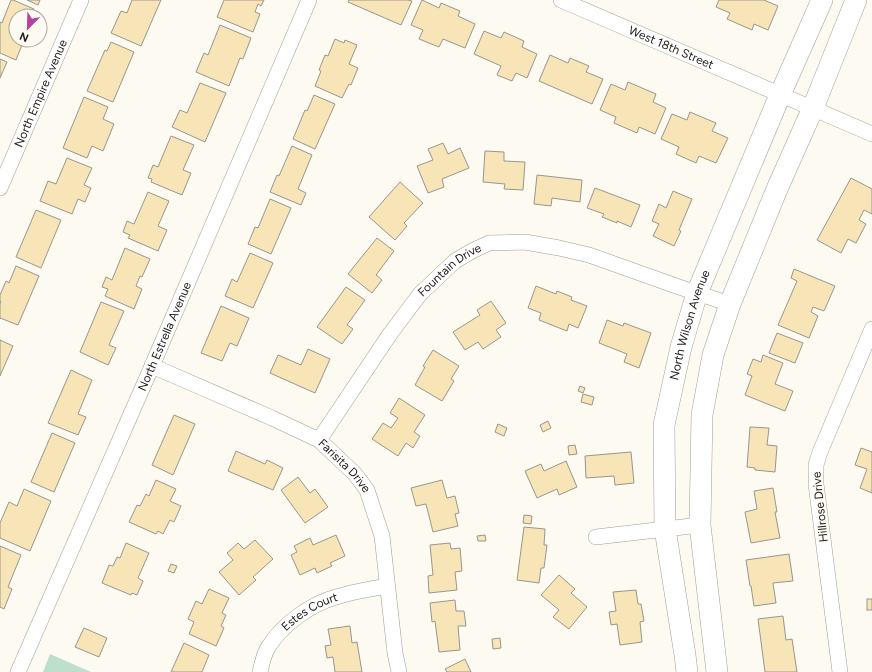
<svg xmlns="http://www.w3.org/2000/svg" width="872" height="672" font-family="Figtree,sans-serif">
<rect width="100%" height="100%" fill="#fdfaf2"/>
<path fill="#bedfc9" d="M 50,654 L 91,672 L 43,672 Z"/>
<g fill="#f7e4b7" stroke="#99968f">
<path d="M 11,0 L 13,0 L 34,9 L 31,16 L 16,16 L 16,40 L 24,40 L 16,60 L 0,53 L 0,22 L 2,23 Z"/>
<path d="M 27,0 L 40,0 L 38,5 Z"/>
<path d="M 132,0 L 161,0 L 141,46 L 111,33 L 121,11 L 127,13 Z"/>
<path d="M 224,0 L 264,0 L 261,6 L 258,4 L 255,12 L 260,14 L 253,32 L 217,17 Z"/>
<path d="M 349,0 L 408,0 L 412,1 L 401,25 L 348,2 Z"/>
<path d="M 422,0 L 439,8 L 441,3 L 460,11 L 458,16 L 475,24 L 465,48 L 443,39 L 439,47 L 419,39 L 423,30 L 411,25 Z"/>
<path d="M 719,0 L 764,0 L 778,6 L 768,30 L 754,24 L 752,30 L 727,19 L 730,13 L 716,7 Z"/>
<path d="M 220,25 L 251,38 L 243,59 L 240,58 L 229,86 L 196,72 L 204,53 L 208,55 Z"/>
<path d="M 484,31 L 501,38 L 504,32 L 524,41 L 522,47 L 537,54 L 527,78 L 516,73 L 512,81 L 497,75 L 501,66 L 474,54 Z"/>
<path d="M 335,39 L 344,43 L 345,40 L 357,45 L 349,64 L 358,68 L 351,85 L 349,84 L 342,98 L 315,86 L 321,71 L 319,70 L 325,55 L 328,56 Z"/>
<path d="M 111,42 L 134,52 L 113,102 L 87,91 L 105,50 L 107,51 Z"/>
<path d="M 550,55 L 568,63 L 570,58 L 589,66 L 586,72 L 603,79 L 592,104 L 539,81 Z"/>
<path d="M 0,59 L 7,62 L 0,78 Z"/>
<path d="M 628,82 L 656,94 L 653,102 L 666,108 L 655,134 L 639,127 L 637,133 L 614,123 L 616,117 L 600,110 L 611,84 L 625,90 Z"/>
<path d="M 200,83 L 226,93 L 205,142 L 172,127 L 180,110 L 187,113 Z"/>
<path d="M 314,95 L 335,104 L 315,149 L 293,139 L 305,110 L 307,111 Z"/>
<path d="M 84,97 L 108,107 L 103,119 L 114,124 L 103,151 L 92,146 L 87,158 L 63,148 Z"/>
<path d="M 690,112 L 716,123 L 712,131 L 728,138 L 716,163 L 699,156 L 696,163 L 676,154 L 679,147 L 661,139 L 672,114 L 687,120 Z"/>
<path d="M 171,136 L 194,145 L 183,170 L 191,173 L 182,195 L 151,182 L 152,179 L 148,178 L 153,165 L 158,167 Z"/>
<path d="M 443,143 L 448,154 L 460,148 L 469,168 L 442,179 L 444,187 L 428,193 L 417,166 L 433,160 L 428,149 Z"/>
<path d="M 292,146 L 312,155 L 298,189 L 306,193 L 301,205 L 270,192 L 277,175 L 279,176 Z"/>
<path d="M 485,151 L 504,152 L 504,161 L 525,162 L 523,190 L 504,189 L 505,184 L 483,182 Z"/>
<path d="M 67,158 L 92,168 L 84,185 L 91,188 L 85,202 L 78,199 L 72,214 L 40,201 L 48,181 L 56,184 Z"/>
<path d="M 537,175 L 582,180 L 580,202 L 552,198 L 551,206 L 534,204 Z"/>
<path d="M 851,178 L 872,189 L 872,214 L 864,210 L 859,220 L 866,224 L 856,243 L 848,239 L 841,253 L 817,240 Z"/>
<path d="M 400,182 L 423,203 L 404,223 L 407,226 L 395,240 L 369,217 Z"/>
<path d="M 595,188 L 640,205 L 631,227 L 617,221 L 617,223 L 602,217 L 604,214 L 587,208 Z"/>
<path d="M 673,191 L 692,199 L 679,230 L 681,231 L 674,246 L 653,236 L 659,224 L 652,221 L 659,204 L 666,208 Z"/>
<path d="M 148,192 L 169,201 L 158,226 L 167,230 L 158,251 L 128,238 L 130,235 L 123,232 L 127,221 L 134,224 Z"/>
<path d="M 270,199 L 291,208 L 271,254 L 248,244 L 255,227 L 258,228 Z"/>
<path d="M 36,210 L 61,220 L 41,268 L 16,257 Z"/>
<path d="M 377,238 L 394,251 L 376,275 L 382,280 L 372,293 L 348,274 Z"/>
<path d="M 125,248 L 150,259 L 142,277 L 140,276 L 136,286 L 142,289 L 134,309 L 105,296 L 108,289 L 102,287 L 106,277 L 112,280 Z"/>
<path d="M 250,253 L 273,263 L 253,308 L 225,296 L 232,279 L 237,282 Z"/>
<path d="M 16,266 L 39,276 L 18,325 L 0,318 L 0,304 L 1,302 L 0,301 L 0,295 L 6,281 L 9,283 Z"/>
<path d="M 794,269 L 835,286 L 824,311 L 813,307 L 811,312 L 818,316 L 809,338 L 778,325 L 797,281 L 791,278 Z"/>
<path d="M 536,286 L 556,294 L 557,291 L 572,297 L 571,300 L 587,306 L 578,328 L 569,324 L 567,331 L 539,320 L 541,313 L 528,308 Z"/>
<path d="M 346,287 L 365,300 L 347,325 L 353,329 L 342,344 L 317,327 Z"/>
<path d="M 491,301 L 506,323 L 496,330 L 501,337 L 483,349 L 478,342 L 465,350 L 453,332 L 480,315 L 477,310 Z"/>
<path d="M 101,302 L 124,311 L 109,345 L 116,348 L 108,365 L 80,352 Z"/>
<path d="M 221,306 L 249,318 L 237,346 L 230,343 L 222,361 L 201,353 Z"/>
<path d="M 607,320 L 623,326 L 624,323 L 651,333 L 639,368 L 624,362 L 627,354 L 599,343 Z"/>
<path d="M 777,333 L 803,343 L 795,363 L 769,353 Z"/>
<path d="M 0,340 L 13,346 L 0,376 Z"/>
<path d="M 308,349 L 330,359 L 315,393 L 270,373 L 278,355 L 301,365 Z"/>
<path d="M 433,350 L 459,366 L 451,379 L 454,381 L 442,401 L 415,385 L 425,367 L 423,366 Z"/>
<path d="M 763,355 L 783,363 L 775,384 L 793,391 L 785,411 L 745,395 L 752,376 L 747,374 L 753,359 L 761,362 Z"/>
<path d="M 71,370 L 92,380 L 78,414 L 86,417 L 78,435 L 48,423 Z"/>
<path d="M 580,386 L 585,388 L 583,393 L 578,391 Z"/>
<path d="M 583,394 L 594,397 L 592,405 L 581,402 Z"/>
<path d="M 399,398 L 425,415 L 414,432 L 420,436 L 413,448 L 406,443 L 398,456 L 372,439 L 383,423 L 391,428 L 398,418 L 390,413 Z"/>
<path d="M 174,415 L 195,424 L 173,475 L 152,465 Z"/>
<path d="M 548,421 L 551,428 L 543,432 L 540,425 Z"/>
<path d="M 498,424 L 507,428 L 504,436 L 495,432 Z"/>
<path d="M 750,427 L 769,428 L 767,445 L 777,446 L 775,472 L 755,470 L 755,468 L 747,467 Z"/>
<path d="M 52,433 L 75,443 L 54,492 L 31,482 Z"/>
<path d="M 575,445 L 577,454 L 569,455 L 568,446 Z"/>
<path d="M 861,448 L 872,452 L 872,493 L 860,488 L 867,469 L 855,465 Z"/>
<path d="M 236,451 L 265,464 L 267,460 L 283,468 L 273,490 L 228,471 Z"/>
<path d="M 631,452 L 634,483 L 615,485 L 614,476 L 586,478 L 585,456 Z"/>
<path d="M 566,461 L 577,487 L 559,495 L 557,489 L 537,498 L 525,471 L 541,464 L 544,471 Z"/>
<path d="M 298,477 L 310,493 L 315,489 L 328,507 L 305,523 L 281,490 Z"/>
<path d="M 156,480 L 176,489 L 170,501 L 181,506 L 174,522 L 170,520 L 163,534 L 158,531 L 156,534 L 129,522 L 137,505 L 140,506 L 146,494 L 149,496 Z"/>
<path d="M 442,480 L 447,498 L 455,496 L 459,513 L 455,514 L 458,526 L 433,532 L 426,504 L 416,506 L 411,488 Z"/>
<path d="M 773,488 L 777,512 L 775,512 L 780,538 L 751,543 L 745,512 L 757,509 L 754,491 Z"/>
<path d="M 24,489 L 51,501 L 30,551 L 0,538 L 0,523 L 9,502 L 17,506 Z"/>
<path d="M 524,515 L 532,516 L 531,524 L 523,523 Z"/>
<path d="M 524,527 L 545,529 L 544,545 L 547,545 L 544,568 L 541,568 L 539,583 L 517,580 Z"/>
<path d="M 336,535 L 345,556 L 330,563 L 332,566 L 317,573 L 315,568 L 300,575 L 291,555 L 297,552 L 294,546 L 310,538 L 313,545 Z"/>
<path d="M 485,535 L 486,541 L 478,541 L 477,536 Z"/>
<path d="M 255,540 L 273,559 L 253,577 L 256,580 L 239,595 L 219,572 L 233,560 L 227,553 L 238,543 L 244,549 Z"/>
<path d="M 126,543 L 149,553 L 138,578 L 143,581 L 137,595 L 132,593 L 131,595 L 102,583 L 109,565 L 113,566 L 117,557 L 120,558 Z"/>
<path d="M 450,543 L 451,549 L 460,548 L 462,571 L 455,572 L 457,590 L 429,593 L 428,576 L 433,575 L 430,545 Z"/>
<path d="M 0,546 L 21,555 L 8,587 L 12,589 L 4,609 L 0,607 Z"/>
<path d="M 789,554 L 793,581 L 773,583 L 776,603 L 754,606 L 751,586 L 750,586 L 746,560 Z"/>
<path d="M 171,564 L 177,566 L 174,573 L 168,571 Z"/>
<path d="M 559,575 L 575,589 L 571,593 L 587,607 L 569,629 L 553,617 L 559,610 L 541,595 Z"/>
<path d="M 209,589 L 229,598 L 222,613 L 226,615 L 221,626 L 224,628 L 216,646 L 189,634 L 194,622 L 188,619 L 196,601 L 202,604 Z"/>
<path d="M 636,590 L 638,604 L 641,604 L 644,621 L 640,622 L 642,642 L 620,645 L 617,624 L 611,625 L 609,612 L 616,611 L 613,592 Z"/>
<rect x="867" y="599" width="5" height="11"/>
<path d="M 455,600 L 456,611 L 464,611 L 466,626 L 458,626 L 460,650 L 439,652 L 435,621 L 432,622 L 430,603 Z"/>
<path d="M 783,616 L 786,640 L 792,639 L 797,672 L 765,672 L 758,619 Z"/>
<path d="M 350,626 L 352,643 L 357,642 L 362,672 L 335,672 L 333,657 L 327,658 L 325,646 L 331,645 L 328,629 Z"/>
<path d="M 84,628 L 107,638 L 99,657 L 75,647 Z"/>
<path d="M 500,638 L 501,648 L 493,649 L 492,639 Z"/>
<path d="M 184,643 L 209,655 L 202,672 L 171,672 Z"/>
<path d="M 465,659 L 471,672 L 447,672 L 445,669 Z"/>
</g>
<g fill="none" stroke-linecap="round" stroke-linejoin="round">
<defs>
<g id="minor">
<path id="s1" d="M 561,0 L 872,134"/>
<path id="s2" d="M 0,188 L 81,0"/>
<path id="s3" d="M 152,366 L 272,418 L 319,440 L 355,474 L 367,490 L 382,536 L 395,653 L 399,672"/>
<path id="s4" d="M 319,440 L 390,334 L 420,294 L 455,261 L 472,251 L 489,243 L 525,242 L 559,248 L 589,255 L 679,287 L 730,304"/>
<path d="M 596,537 L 700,525"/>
<path id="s5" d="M 18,672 L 152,366 L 309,0"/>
<path id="s6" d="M 260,672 C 262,663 264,653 269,646 C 283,624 311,604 336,597 C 352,592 370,589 387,586"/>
<path d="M 840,672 L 816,484 L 816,465 L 820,452 L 872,329"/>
</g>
<g id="secondary">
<path id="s7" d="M 687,672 L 685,655 L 665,529 L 664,425 L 681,347 L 697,293 L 780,95 L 822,0"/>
<path d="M 717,672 L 700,525 L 702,415 L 713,355 L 730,304 L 777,189 L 813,108 L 856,0"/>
</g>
</defs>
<use href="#minor" stroke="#a09d96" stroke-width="16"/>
<use href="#secondary" stroke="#a09d96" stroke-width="22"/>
<use href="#minor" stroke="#fff" stroke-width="15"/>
<use href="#secondary" stroke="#fff" stroke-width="21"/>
</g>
<g text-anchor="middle" stroke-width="3" stroke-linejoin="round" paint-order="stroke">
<g font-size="12" fill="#252321" stroke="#fdfaf2">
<text dy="4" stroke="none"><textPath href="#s1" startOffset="120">West 18th Street</textPath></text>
<text dy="4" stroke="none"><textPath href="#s2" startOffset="103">North Empire Avenue</textPath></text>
<text dy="4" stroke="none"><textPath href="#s4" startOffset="216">Fountain Drive</textPath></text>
<text dy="4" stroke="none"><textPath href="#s7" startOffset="352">North Wilson Avenue</textPath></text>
<text dy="4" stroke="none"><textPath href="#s5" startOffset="366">North Estrella Avenue</textPath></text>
<text dy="4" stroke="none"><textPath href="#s3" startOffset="219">Farisita Drive</textPath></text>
<text transform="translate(820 507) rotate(-96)" y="4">Hillrose Drive</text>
<text dy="4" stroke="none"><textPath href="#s6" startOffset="82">Estes Court</textPath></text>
</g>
</g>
<g transform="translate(28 28) rotate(203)"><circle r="19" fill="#fdfaf2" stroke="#a7a49e"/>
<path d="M0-3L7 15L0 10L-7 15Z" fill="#b3439f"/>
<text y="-6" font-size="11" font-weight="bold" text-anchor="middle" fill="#252321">N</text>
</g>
</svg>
